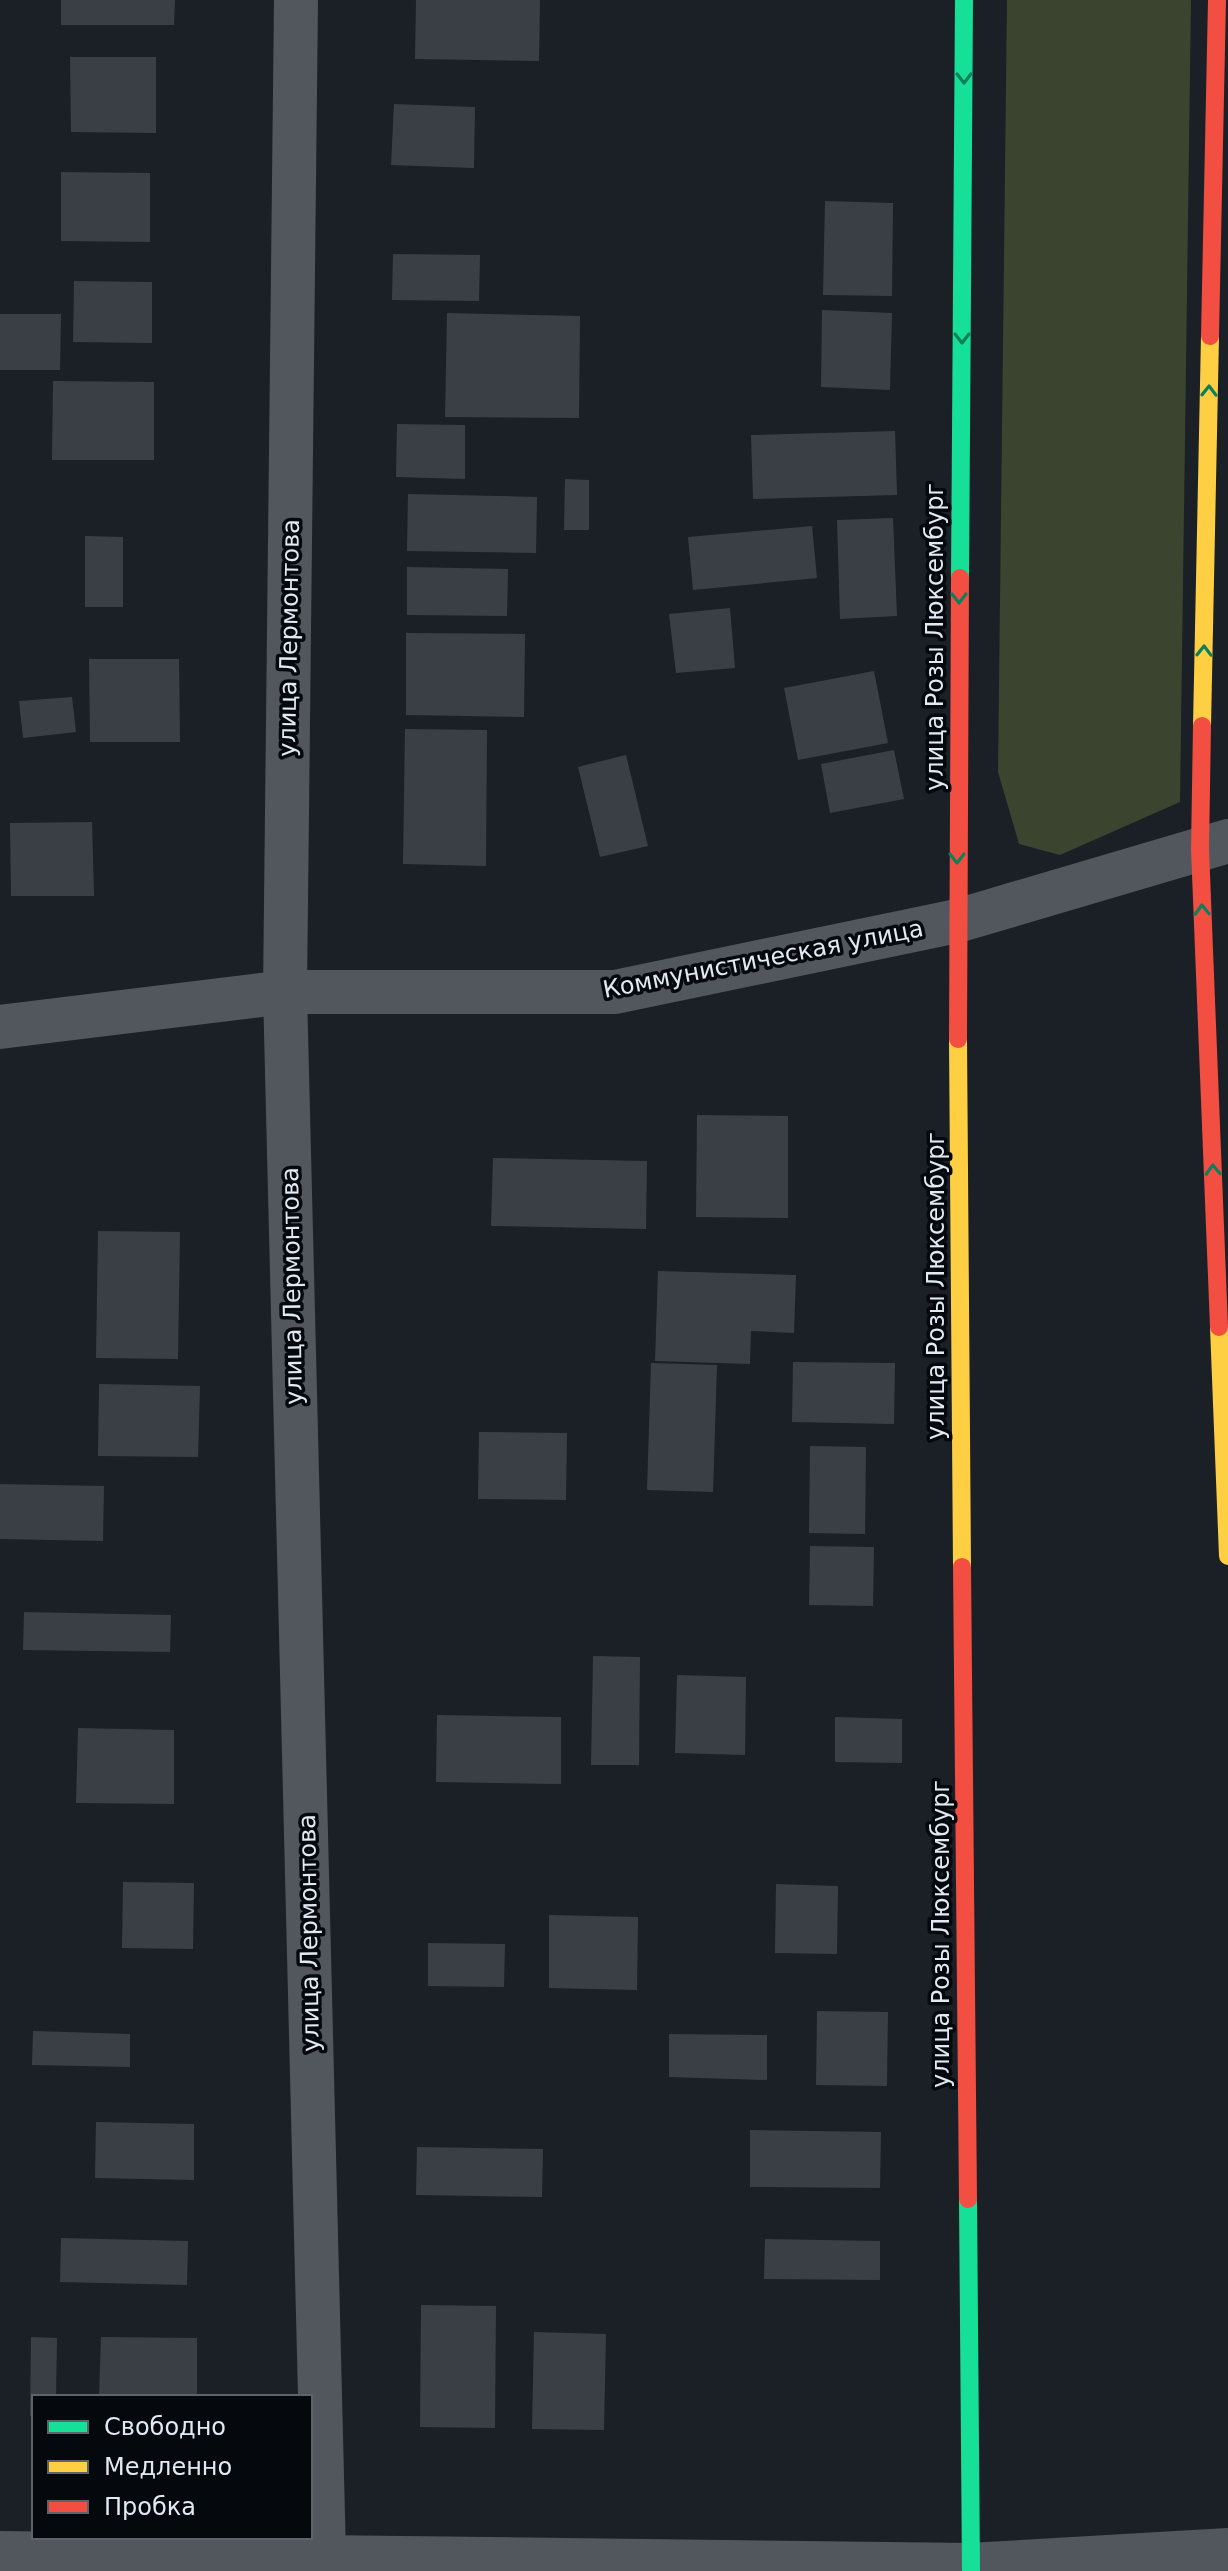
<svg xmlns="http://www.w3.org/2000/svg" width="1228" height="2571" font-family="'DejaVu Sans',sans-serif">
<rect width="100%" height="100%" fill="#1a2026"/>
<path fill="#3a442e" d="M 1007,0 L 1191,0 L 1180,802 L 1060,855 L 1019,844 L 998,772 Z"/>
<g fill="#3a3f45">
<path d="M 61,0 L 175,0 L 174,25 L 61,25 Z"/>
<path d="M 416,0 L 540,0 L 539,61 L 415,59 Z"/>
<path d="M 70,57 L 156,57 L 156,133 L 71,132 Z"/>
<path d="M 394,104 L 475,107 L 474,168 L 391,165 Z"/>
<path d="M 61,172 L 150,173 L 150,242 L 61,241 Z"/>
<path d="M 825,201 L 893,203 L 892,296 L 823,295 Z"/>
<path d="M 393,254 L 480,255 L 479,301 L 392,300 Z"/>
<path d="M 74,281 L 152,282 L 152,343 L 73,342 Z"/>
<path d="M 822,310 L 892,313 L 890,390 L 821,387 Z"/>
<path d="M 447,313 L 580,316 L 579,418 L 445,417 Z"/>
<path d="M 0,314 L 61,314 L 60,370 L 0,370 Z"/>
<path d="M 53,381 L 154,382 L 154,460 L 52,460 Z"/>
<path d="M 397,424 L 465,425 L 465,479 L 396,477 Z"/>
<path d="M 895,431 L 897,495 L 753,499 L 751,435 Z"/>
<path d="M 565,479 L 589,480 L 589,530 L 564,530 Z"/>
<path d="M 408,494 L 537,497 L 536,553 L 407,551 Z"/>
<path d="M 893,518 L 897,616 L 840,619 L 837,520 Z"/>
<path d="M 812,526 L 817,578 L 693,590 L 688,537 Z"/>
<path d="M 85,536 L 123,537 L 123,607 L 85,607 Z"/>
<path d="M 407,567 L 508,569 L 507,616 L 407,615 Z"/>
<path d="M 730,608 L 735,668 L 676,673 L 669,614 Z"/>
<path d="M 406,633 L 525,634 L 524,717 L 406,715 Z"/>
<path d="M 89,659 L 179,659 L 180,742 L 90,742 Z"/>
<path d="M 874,671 L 888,743 L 798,760 L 784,688 Z"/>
<path d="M 72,697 L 76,732 L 23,738 L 19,701 Z"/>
<path d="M 405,729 L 487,730 L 486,866 L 403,864 Z"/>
<path d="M 894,750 L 904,799 L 830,813 L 821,764 Z"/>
<path d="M 626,755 L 648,846 L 600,857 L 578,767 Z"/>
<path d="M 92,822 L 94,896 L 11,896 L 10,823 Z"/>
<path d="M 697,1115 L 788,1116 L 788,1218 L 696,1217 Z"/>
<path d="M 493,1158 L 647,1161 L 646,1229 L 491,1226 Z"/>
<path d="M 98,1231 L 180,1232 L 178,1359 L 96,1358 Z"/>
<path d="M 658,1271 L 796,1275 L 794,1333 L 751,1331 L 750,1364 L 655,1361 Z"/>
<path d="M 793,1362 L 895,1363 L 894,1424 L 792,1422 Z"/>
<path d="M 651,1363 L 717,1365 L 713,1492 L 647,1490 Z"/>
<path d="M 99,1384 L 200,1386 L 198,1457 L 98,1456 Z"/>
<path d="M 479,1432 L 567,1433 L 566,1500 L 478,1499 Z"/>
<path d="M 810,1446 L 866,1447 L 865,1534 L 809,1533 Z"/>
<path d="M 0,1484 L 104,1486 L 103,1541 L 0,1539 Z"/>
<path d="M 810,1546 L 874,1547 L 873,1606 L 809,1605 Z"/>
<path d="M 24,1612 L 171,1615 L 170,1652 L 23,1650 Z"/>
<path d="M 593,1656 L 640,1657 L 639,1765 L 591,1765 Z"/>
<path d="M 677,1675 L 746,1677 L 745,1755 L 675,1753 Z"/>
<path d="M 437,1715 L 561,1717 L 561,1784 L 436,1782 Z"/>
<path d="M 835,1717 L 902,1719 L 902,1763 L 835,1762 Z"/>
<path d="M 78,1728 L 174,1730 L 174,1804 L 76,1803 Z"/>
<path d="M 123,1882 L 194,1883 L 193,1949 L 122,1948 Z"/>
<path d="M 776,1884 L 838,1886 L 837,1954 L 775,1953 Z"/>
<path d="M 549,1915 L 638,1917 L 637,1990 L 549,1988 Z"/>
<path d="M 428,1943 L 505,1944 L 504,1987 L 428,1986 Z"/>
<path d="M 817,2011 L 888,2012 L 887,2086 L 816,2085 Z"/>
<path d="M 33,2031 L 130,2034 L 130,2067 L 32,2065 Z"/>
<path d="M 669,2034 L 767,2035 L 767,2080 L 669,2077 Z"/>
<path d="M 96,2122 L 194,2124 L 194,2180 L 95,2178 Z"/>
<path d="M 750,2130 L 881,2132 L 880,2188 L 750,2187 Z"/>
<path d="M 417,2147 L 543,2149 L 542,2197 L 416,2195 Z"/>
<path d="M 61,2238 L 188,2241 L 187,2285 L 60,2282 Z"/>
<path d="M 765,2239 L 880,2241 L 880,2280 L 764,2279 Z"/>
<path d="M 421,2305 L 496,2306 L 495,2428 L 420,2427 Z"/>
<path d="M 534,2332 L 606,2334 L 604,2430 L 532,2429 Z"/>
<path d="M 31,2337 L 57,2338 L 56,2397 L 34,2397 L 34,2416 L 30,2416 Z"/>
<path d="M 101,2337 L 197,2338 L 197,2397 L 99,2397 Z"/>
</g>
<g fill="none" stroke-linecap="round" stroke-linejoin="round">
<g stroke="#51575d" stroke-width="44">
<path d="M 296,0 L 285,992 L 324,2556 L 323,2571"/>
<path d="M 0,1027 L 285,992 L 615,992 L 957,921 L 1228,841"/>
<path d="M 0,2553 L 970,2565 L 1228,2550"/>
</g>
<g stroke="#16e098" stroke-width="18">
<path d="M 960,578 L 964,0"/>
<path d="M 968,2199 L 971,2571"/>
</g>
<g stroke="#ffcf43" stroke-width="18">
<path d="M 1202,726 L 1210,336"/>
<path d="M 958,1039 L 962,1567"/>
<path d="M 1219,1327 L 1228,1556"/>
</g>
<g stroke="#f24e42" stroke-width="18">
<path d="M 1210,336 L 1217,0"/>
<path d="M 1202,726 L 1200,849 L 1219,1327"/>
<path d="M 958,1039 L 960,578"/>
<path d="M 962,1567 L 968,2199"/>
</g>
</g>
<defs><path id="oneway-chevron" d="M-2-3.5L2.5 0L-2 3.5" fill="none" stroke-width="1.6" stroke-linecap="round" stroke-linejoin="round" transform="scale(2)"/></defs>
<g stroke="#0e7f5a">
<use href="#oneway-chevron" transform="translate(964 78) rotate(90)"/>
<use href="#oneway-chevron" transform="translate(962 338) rotate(90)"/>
<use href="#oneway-chevron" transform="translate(1209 391) rotate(-89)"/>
<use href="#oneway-chevron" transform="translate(959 598) rotate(90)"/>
<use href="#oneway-chevron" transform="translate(1204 651) rotate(-89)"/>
<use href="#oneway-chevron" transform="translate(957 858) rotate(90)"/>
<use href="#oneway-chevron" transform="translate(1202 910) rotate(-92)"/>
<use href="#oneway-chevron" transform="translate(1213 1170) rotate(-92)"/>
</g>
<g text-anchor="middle" stroke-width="7" stroke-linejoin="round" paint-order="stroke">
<g font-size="24" fill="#e1e9f2" stroke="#05090e">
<text transform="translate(935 637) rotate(-90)" y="8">улица Розы Люксембург</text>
<text transform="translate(289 638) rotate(-89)" y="8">улица Лермонтова</text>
<text transform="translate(763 959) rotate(-11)" y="8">Коммунистическая улица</text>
<text transform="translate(292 1286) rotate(-91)" y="8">улица Лермонтова</text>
<text transform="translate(936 1286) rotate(-90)" y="8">улица Розы Люксембург</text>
<text transform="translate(309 1933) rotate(-91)" y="8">улица Лермонтова</text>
<text transform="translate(941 1934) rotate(-90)" y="8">улица Розы Люксембург</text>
</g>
</g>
<rect x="32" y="2395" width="280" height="144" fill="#05090e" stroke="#5d6369" stroke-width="2"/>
<rect x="48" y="2421" width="40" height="12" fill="#16e098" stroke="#5d6369" stroke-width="2"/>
<text x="104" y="2435" font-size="24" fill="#e1e9f2">Свободно</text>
<rect x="48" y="2461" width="40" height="12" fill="#ffcf43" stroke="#5d6369" stroke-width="2"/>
<text x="104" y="2475" font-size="24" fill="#e1e9f2">Медленно</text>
<rect x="48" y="2501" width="40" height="12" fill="#f24e42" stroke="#5d6369" stroke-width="2"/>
<text x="104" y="2515" font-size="24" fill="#e1e9f2">Пробка</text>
</svg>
